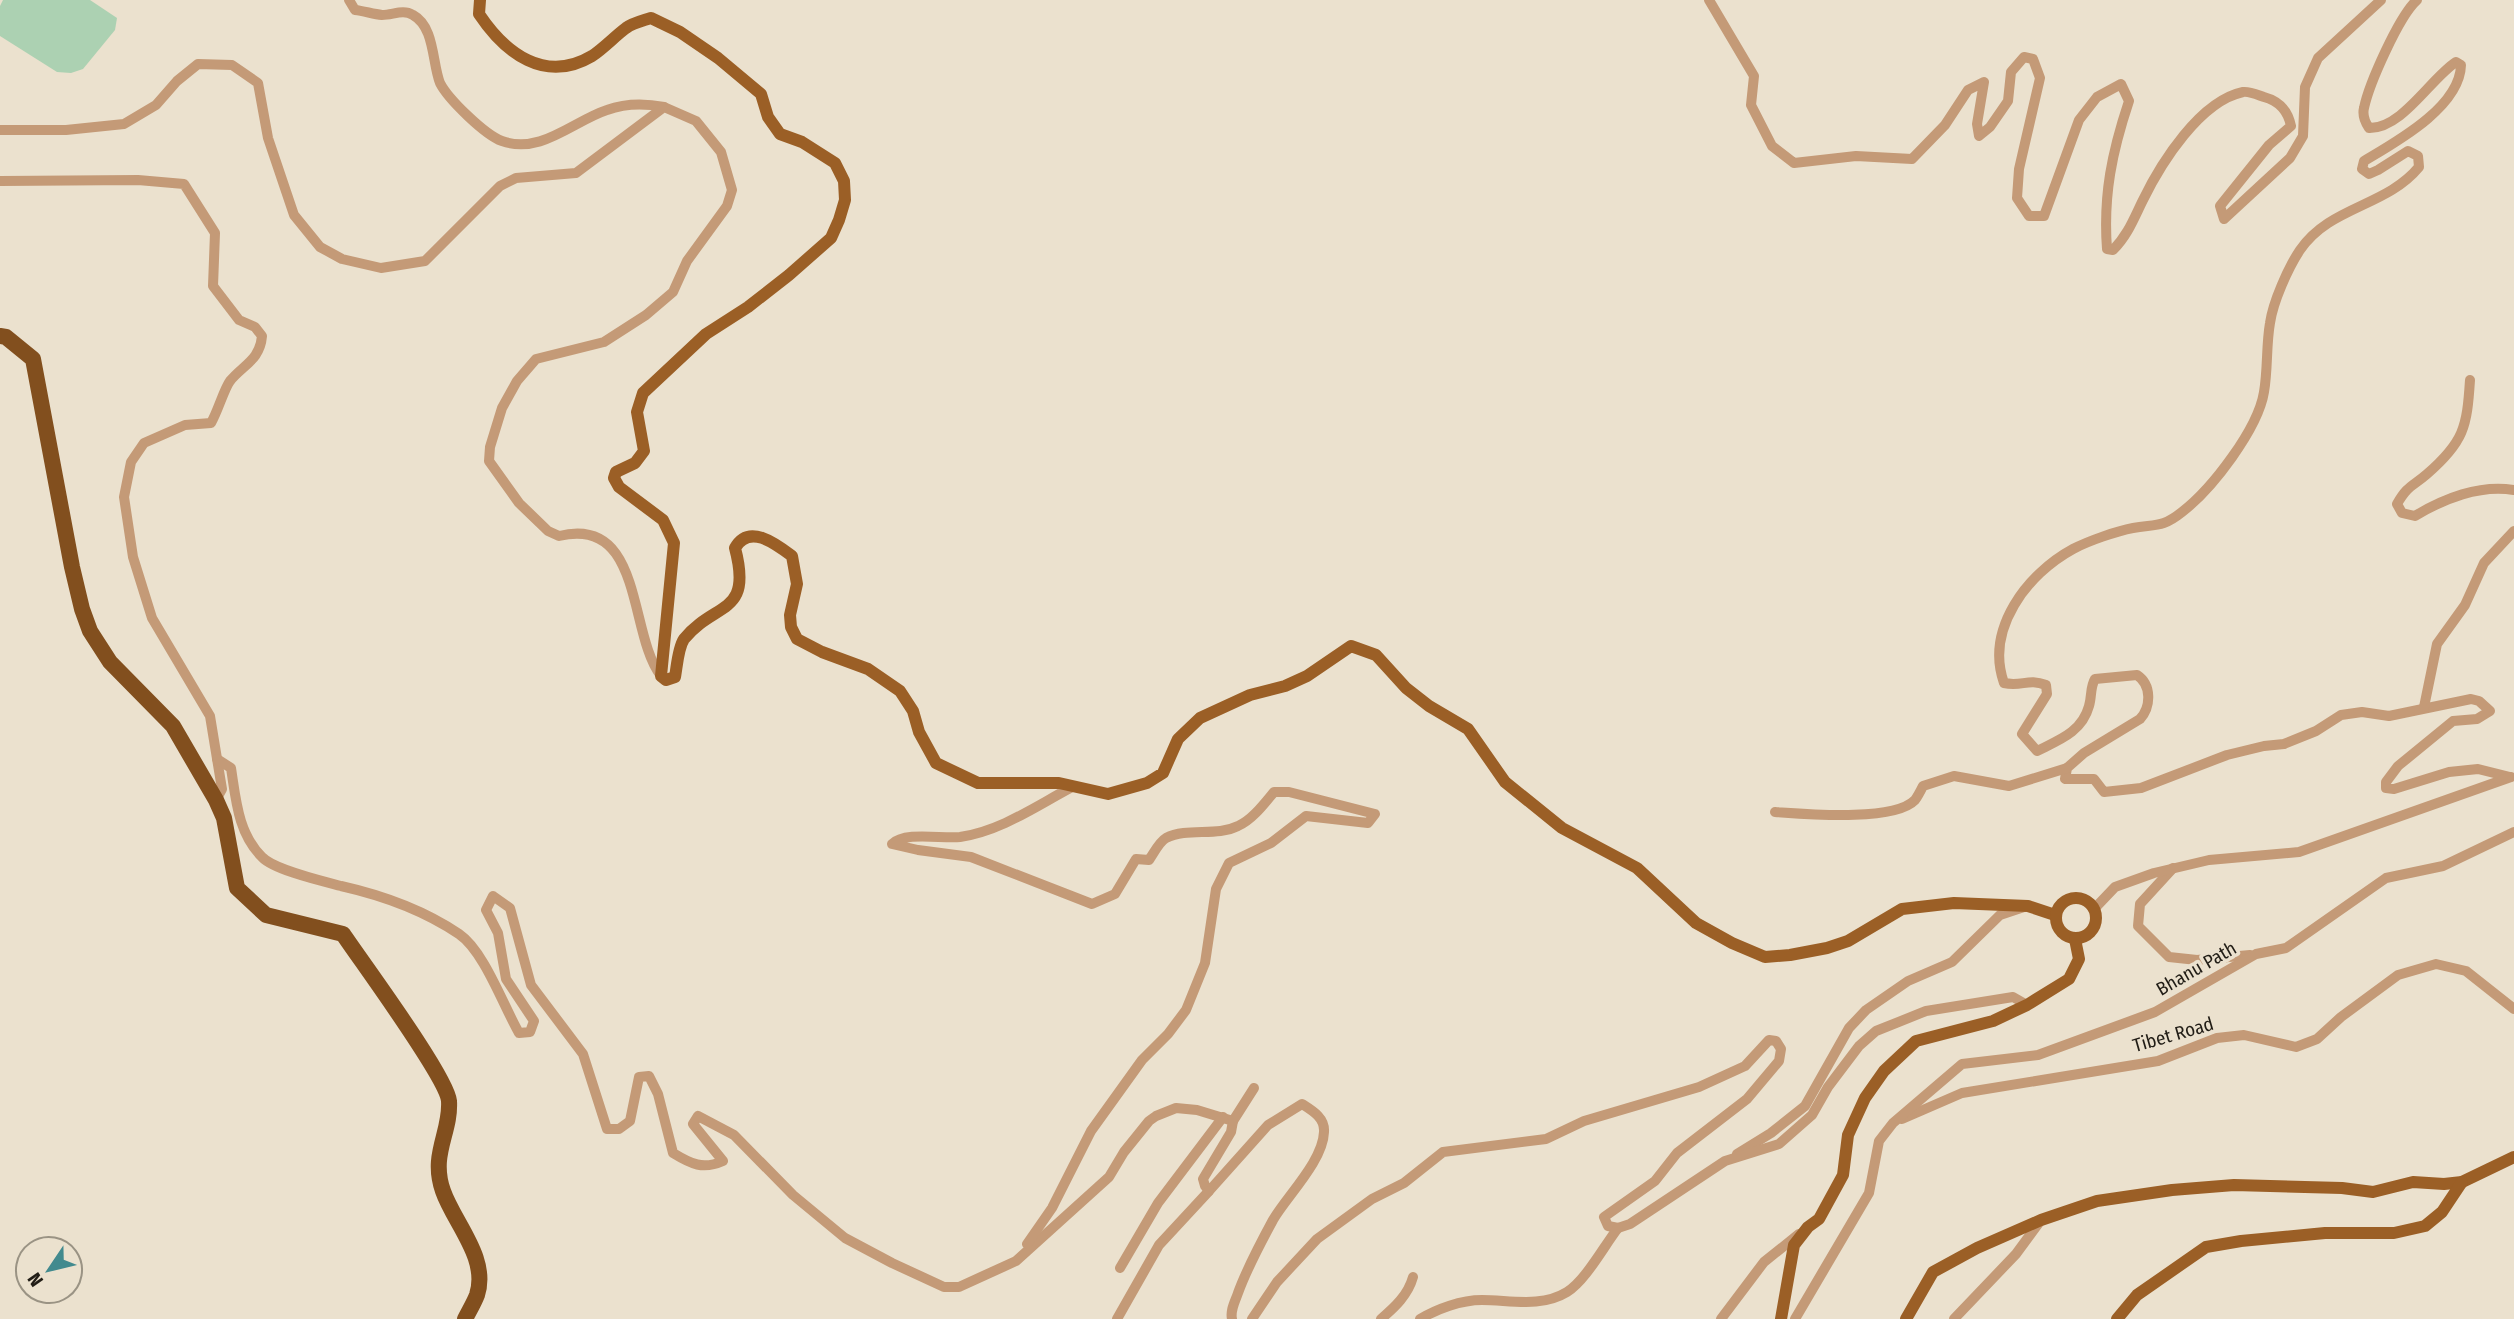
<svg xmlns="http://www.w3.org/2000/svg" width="2514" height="1319" font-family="'Fira Sans Condensed',sans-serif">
<rect width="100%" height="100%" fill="#ebe1ce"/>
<path fill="#acd1b2" d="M 3,0 L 90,0 L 117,18 L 115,30 L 83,69 L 71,73 L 57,72 L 0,36 L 0,6 Z"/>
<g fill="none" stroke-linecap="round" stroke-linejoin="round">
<g stroke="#c49a77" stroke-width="10">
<path d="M 349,0 L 355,10 C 364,11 373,14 382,15 C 393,15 403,9 413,15 C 435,27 432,63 440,83 C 448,99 485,135 502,141 C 541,155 573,121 607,110 C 626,103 644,103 664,107"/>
<path d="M 1709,0 L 1754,76 L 1751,105 L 1772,146 L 1794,163 L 1856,156 L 1912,159 L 1945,125 L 1968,90 L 1984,82 L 1977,124 L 1979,136 L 1990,127 L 2008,101 L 2011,72 L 2024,57 L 2033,59 L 2040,78 L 2019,169 L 2017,198 L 2029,216 L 2044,216 L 2079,120 L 2097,97 L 2121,84 L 2129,101 C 2112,152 2103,195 2107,249 L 2113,250 C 2128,235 2134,218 2143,200 C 2161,163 2200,101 2243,92 C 2249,91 2258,95 2264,97 C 2279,101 2288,111 2291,126 L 2269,145 L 2220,206 L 2224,219 L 2290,158 L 2303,136 L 2305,87 L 2318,58 L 2381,0"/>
<path d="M 2417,0 C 2399,16 2369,84 2364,108 C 2362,116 2365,122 2369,128 C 2402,129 2431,78 2456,62 L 2461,65 C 2460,107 2396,142 2364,161 L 2362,169 L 2369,174 L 2378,170 L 2408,151 L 2418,156 L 2419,167 C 2386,207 2330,206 2300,250 C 2288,268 2273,302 2270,323 C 2266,346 2268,369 2264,392 C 2258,429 2212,489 2182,512 C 2162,528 2156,524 2133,528 C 2117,531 2088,541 2073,549 C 2027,574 1985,629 2004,683 C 2022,687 2028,678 2046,685 L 2047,694 L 2022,734 L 2037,751 C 2059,740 2082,732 2089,706 C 2092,696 2090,687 2095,679 L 2137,675 C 2152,685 2151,707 2140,719 L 2084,753 L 2067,768 L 2065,779 L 2094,779 L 2104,792 L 2141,788 L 2227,755 L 2264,746 L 2284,744 L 2316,731 L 2341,715 L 2362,712 L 2389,716 L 2471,699 L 2479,701 L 2490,711 L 2477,719 L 2453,721 L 2398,766 L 2386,782 L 2386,788 L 2394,789 L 2449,772 L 2478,769 L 2510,777"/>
<path d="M 0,130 L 66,130 L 124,124 L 156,105 L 177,81 L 198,64 L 232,65 L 258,83 L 268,138 L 294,215 L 320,247 L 342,259 L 381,268 L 425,261 L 500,186 L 516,178 L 576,173 L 664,107 L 696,121 L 721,152 L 732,190 L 727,206 L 687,261 L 673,292 L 646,315 L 604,342 L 536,359 L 517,381 L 502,408 L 490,447 L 489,461 L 519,503 L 548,531 L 559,536 C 644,515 628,634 661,676"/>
<path d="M 0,181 L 138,180 L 184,184 L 215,233 L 213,286 L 239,320 L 255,327 L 262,336 C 260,360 243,365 230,381 C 224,389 218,411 211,423 L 185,425 L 144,443 L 131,462 L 124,497 L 133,557 L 152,618 L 210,716 L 222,789 L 216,800"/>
<path d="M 2470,380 C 2467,427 2464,442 2427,474 C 2412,487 2408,485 2397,504 L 2402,513 L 2415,516 C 2443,499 2480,484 2514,490"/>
<path d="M 2424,707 L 2437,644 L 2465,605 L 2484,563 L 2514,531"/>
<path d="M 217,759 L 231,768 C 236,800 238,833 262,857 C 274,870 322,881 341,886 C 381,895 425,911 459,934 C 484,951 503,1005 519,1033 L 530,1032 L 534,1021 L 506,979 L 498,933 L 486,910 L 493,896 L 510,908 L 531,985 L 583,1054 L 607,1129 L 619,1129 L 630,1121 L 639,1077 L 649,1076 L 658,1094 L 673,1153 C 691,1164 703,1170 723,1161 L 693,1124 L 698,1116 L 734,1135 L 793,1195 L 845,1238 L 892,1263 L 944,1287 L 959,1287 L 1016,1261 L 1109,1177 L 1124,1152 L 1149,1121 L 1156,1116 L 1176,1108 L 1197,1110 L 1233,1121 L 1231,1132 L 1203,1179 L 1205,1186 L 1209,1191 L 1268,1125 L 1302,1104 C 1313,1111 1325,1118 1324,1132 C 1323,1161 1287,1196 1273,1220 C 1260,1244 1247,1268 1238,1293 C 1235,1302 1230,1310 1232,1319"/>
<path d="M 1775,812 C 1805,814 1894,822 1915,800 C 1918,796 1921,790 1923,786 L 1954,776 L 2009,786 L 2067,768"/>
<path d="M 2173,868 L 2140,904 L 2138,926 L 2169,957 L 2197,960 L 2250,955"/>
<path d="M 2095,908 L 2115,887 L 2154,873 L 2209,860 L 2299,852 L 2511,777"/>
<path d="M 1902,1119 L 1962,1093 L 2158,1061 L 2217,1038 L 2244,1035 L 2296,1047 L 2317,1039 L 2341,1017 L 2398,975 L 2436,964 L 2466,971 L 2514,1009"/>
<path d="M 1233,1121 L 1254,1088"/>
<path d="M 1737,1154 L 1771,1133 L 1805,1106 L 1849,1028 L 1866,1010 L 1908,981 L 1952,962 L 2000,915 L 2024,907"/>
<path d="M 1027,1244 L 1052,1208 L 1091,1131 L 1142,1060 L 1168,1034 L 1186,1010 L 1205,963 L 1216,889 L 1229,863 L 1271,843 L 1306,816 L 1368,823 L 1375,814 L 1289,792 L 1274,792 C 1264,804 1252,820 1238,826 C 1216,837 1188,827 1166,838 C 1159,842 1154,853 1149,860 L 1136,859 L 1115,894 L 1092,904 L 971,857 L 918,850 L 892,844 C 905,831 942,839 960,837 C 1001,831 1036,806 1072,787"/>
<path d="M 1120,1268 L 1158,1203 L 1223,1117"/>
<path d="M 1117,1319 L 1159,1245 L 1209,1191"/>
<path d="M 1252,1319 L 1277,1282 L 1317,1239 L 1372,1199 L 1404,1183 L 1443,1152 L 1546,1139 L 1584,1121 L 1699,1087 L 1745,1066 L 1769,1040 L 1776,1041 L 1781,1049 L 1779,1061 L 1747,1099 L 1677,1153 L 1655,1181 L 1604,1217 L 1608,1226 L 1618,1228 L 1630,1224 L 1725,1161 L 1779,1144 L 1812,1115 L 1828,1087 L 1859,1046 L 1876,1031 L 1926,1011 L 2013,997 L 2027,1005"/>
<path d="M 1381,1319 C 1395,1307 1408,1295 1413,1277"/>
<path d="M 1420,1319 C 1437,1309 1461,1300 1482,1300 C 1510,1300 1541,1308 1567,1292 C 1586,1280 1604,1246 1618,1228"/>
<path d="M 1721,1319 L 1764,1262 L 1799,1234"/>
<path d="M 1795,1319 L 1869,1193 L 1879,1141 L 1893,1123 L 1962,1064 L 2038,1055 L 2155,1012 L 2256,954 L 2286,948 L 2386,878 L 2443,866 L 2514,832"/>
<path d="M 1954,1319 L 2016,1254 L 2041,1220"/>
</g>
<g stroke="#9b5f26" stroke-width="12">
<path d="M 480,0 L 479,14 C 505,53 545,84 592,56 C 604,48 614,37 626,28 C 633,23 642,21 651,18 L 680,32 L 718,58 L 761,94 L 768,117 L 780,134 L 802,142 L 835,163 L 844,181 L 845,200 L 839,220 L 831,238 L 789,275 L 748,307 L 706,334 L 643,393 L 637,412 L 644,451 L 635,463 L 616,472 L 614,478 L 619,487 L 663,520 L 674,543 L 661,676 L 666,680 L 675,677 C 677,666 678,648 684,639 C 715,601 753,616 735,548 C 749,523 776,544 792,556 L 797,584 L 790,615 L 791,627 L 797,639 L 822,652 L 868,669 L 900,691 L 913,711 L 919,732 L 936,763 L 978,783 L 1059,783 L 1108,794 L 1147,783 L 1163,773 L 1178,739 L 1200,718 L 1250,695 L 1285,686 L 1307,676 L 1351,646 L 1376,655 L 1406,688 L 1429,706 L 1468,729 L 1505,782 L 1562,828 L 1637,868 L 1696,923 L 1732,943 L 1765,957 L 1790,955 L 1827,948 L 1848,941 L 1902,909 L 1954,903 L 2028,906 L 2055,915"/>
<circle cx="2076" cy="918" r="20"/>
<path d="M 1781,1319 L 1794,1245 L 1808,1227 L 1819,1219 L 1843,1175 L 1848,1135 L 1865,1098 L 1884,1071 L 1916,1041 L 1993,1021 L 2027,1005 L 2069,979 L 2079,959 L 2075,939"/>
<path d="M 1906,1319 L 1933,1272 L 1977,1248 L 2041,1220 L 2097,1201 L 2172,1190 L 2234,1185 L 2342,1188 L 2373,1192 L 2413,1182 L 2444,1184 L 2462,1182 L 2514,1157"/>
<path d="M 2117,1319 L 2137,1295 L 2206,1247 L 2241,1241 L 2325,1233 L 2394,1233 L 2425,1226 L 2442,1212 L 2462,1182"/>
</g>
<path stroke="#824f1e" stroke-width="16" d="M 0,336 L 6,337 L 33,359 L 72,567 L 82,609 L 90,631 L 110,662 L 173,726 L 216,800 L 224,818 L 237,888 L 266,915 L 343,934 C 361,961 447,1077 449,1101 C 451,1133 430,1154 443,1191 C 454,1223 489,1258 477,1295 C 474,1303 469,1311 465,1319"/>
</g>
<g text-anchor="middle" stroke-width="7" stroke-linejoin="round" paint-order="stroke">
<g font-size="19" fill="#211d16" stroke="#ebe1ce">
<text transform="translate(2196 968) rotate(-30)" y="7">Bhanu Path</text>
<text transform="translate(2173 1034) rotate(-16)" y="7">Tibet Road</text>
</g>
</g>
<g transform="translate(49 1270) rotate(235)"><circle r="33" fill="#ebe1ce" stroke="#9a9384" stroke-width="2"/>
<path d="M0-5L12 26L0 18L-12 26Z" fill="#428a8e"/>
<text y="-10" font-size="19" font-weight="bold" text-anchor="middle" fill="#211d16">N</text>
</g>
</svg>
